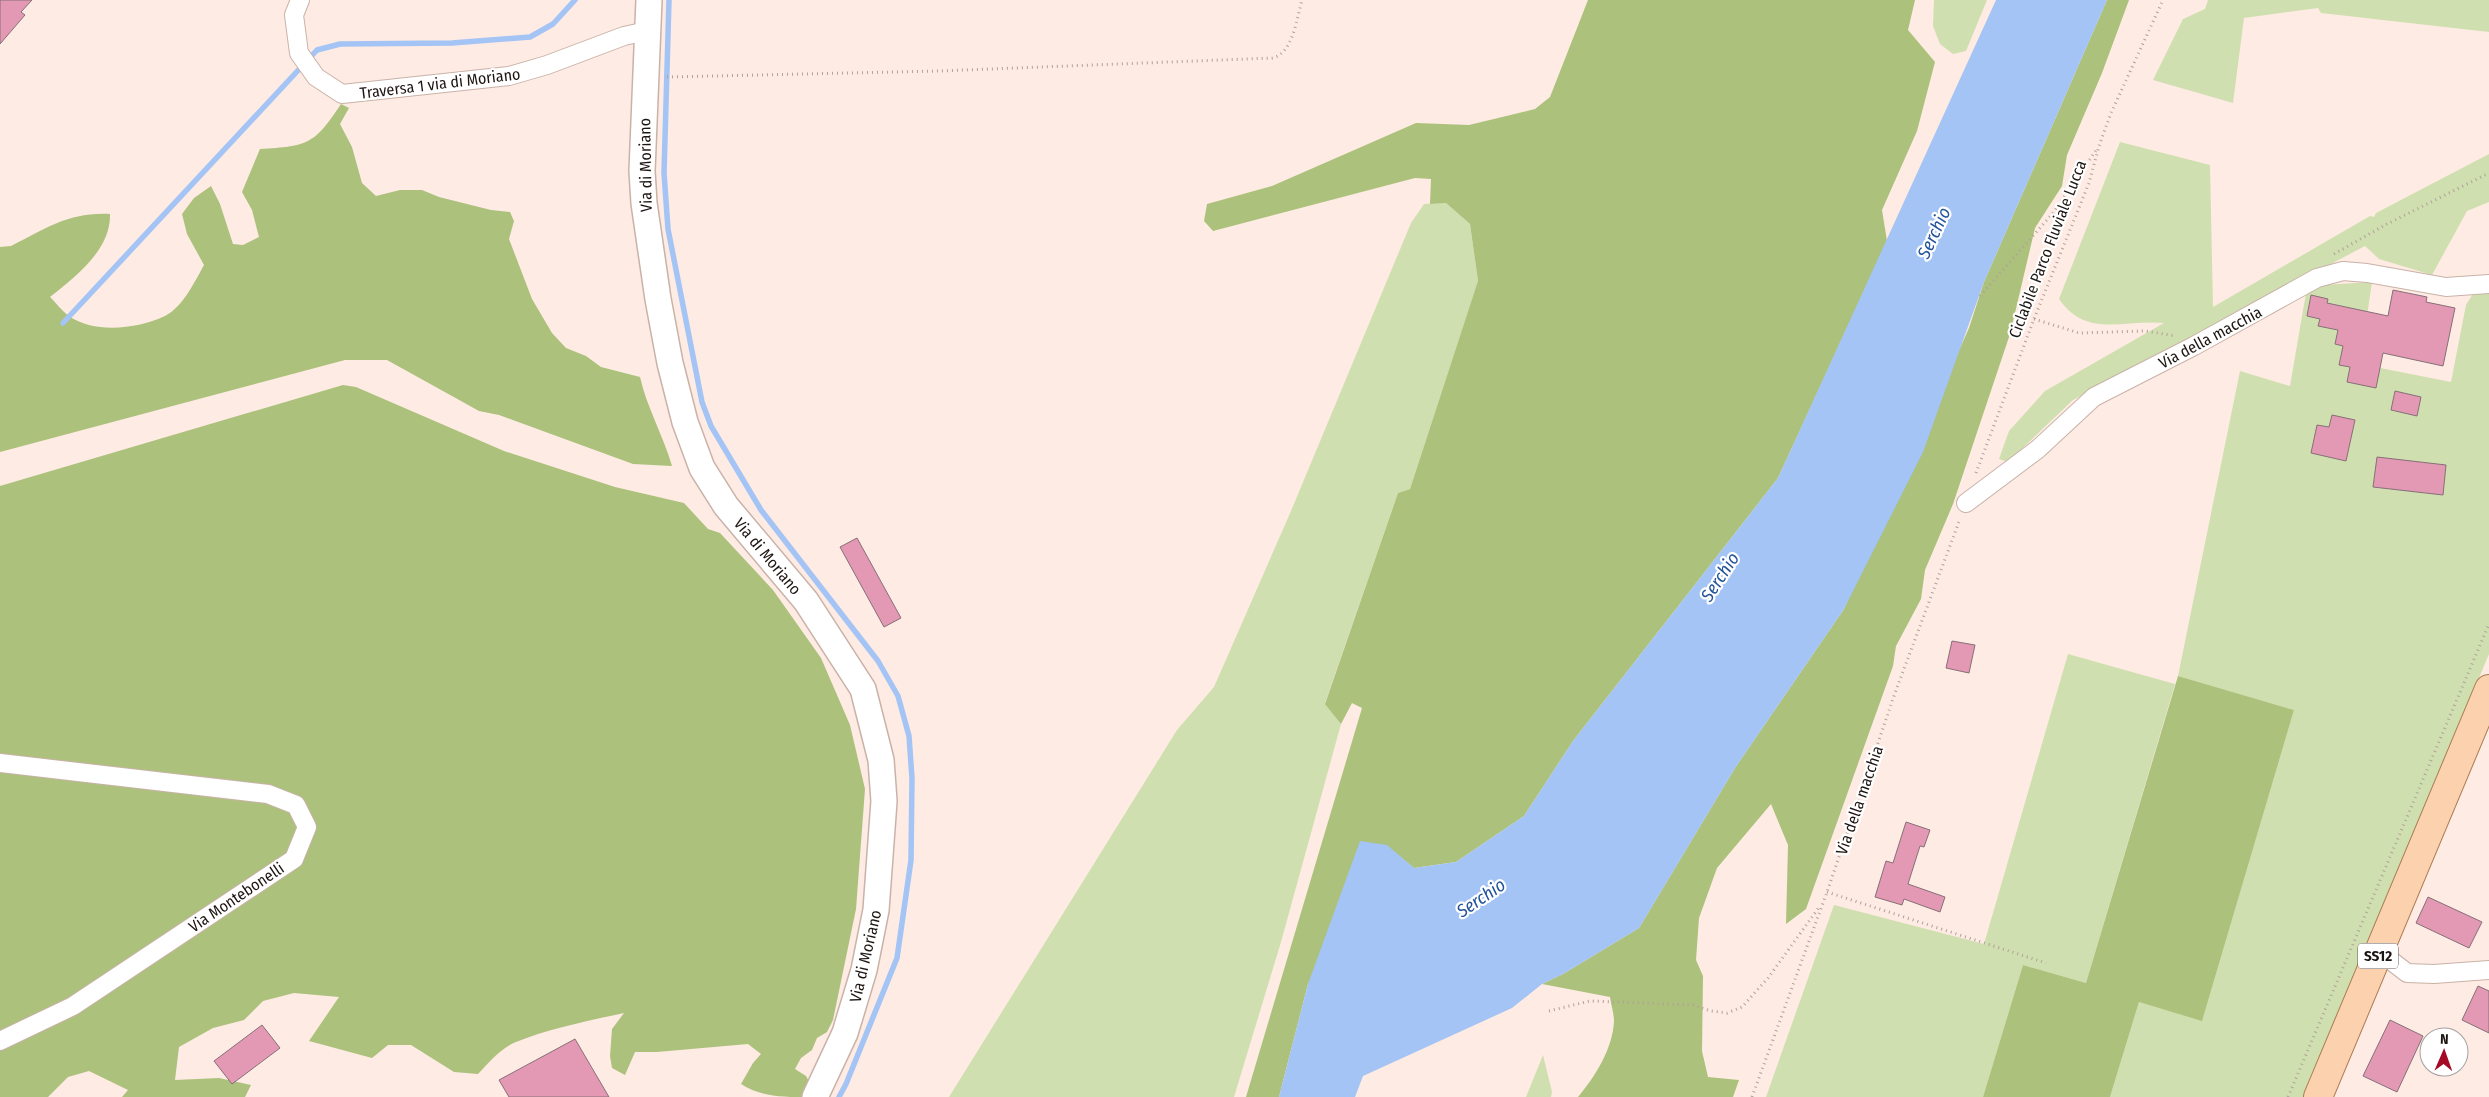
<svg xmlns="http://www.w3.org/2000/svg" width="2489" height="1097" font-family="'Fira Sans Condensed',sans-serif">
<rect width="100%" height="100%" fill="#feebe3"/>
<g fill="#d0dfaf">
<path d="M 1934,0 L 1987,0 L 1966,51 L 1953,54 L 1940,44 L 1933,26 Z"/>
<path d="M 2208,0 L 2489,0 L 2489,32 L 2321,13 L 2318,8 L 2244,18 L 2233,103 L 2153,80 L 2183,19 L 2205,9 Z"/>
<path d="M 2120,142 L 2210,165 L 2213,307 L 2370,216 L 2374,217 L 2376,213 L 2489,154 L 2489,202 L 2467,211 L 2432,275 L 2379,259 L 2365,246 L 2073,400 L 2008,462 L 1999,459 L 2009,431 L 2045,391 L 2164,323 C 2123,319 2087,339 2059,299 Z"/>
<path d="M 1446,203 L 1470,224 L 1478,282 L 1410,489 L 1398,493 L 1325,703 L 1341,724 L 1281,942 L 1234,1097 L 949,1097 L 1177,730 L 1214,687 L 1291,511 L 1411,223 L 1424,204 Z"/>
<path d="M 2372,282 L 2360,364 L 2451,382 L 2466,305 L 2474,292 L 2489,291 L 2489,654 L 2304,1097 L 2110,1097 L 2139,1002 L 2202,1020 L 2294,710 L 2178,676 L 2240,371 L 2290,386 L 2306,293 L 2324,285 Z"/>
<path d="M 2068,654 L 2175,684 L 2086,983 L 2023,965 L 1983,1097 L 1766,1097 L 1834,905 L 1984,944 Z"/>
<path d="M 1543,1055 L 1552,1092 L 1551,1097 L 1526,1097 Z"/>
</g>
<g fill="#acc17b">
<path d="M 1588,0 L 1915,0 L 1908,30 L 1935,62 L 1917,131 L 1882,210 L 1887,241 L 1778,478 L 1573,741 L 1524,816 L 1456,862 L 1414,868 L 1387,846 L 1308,984 L 1279,1097 L 1246,1097 L 1362,708 L 1352,703 L 1341,724 L 1325,704 L 1398,493 L 1410,489 L 1478,281 L 1470,224 L 1446,203 L 1430,204 L 1431,179 L 1415,178 L 1213,231 L 1204,221 L 1207,204 L 1272,186 L 1416,123 L 1469,125 L 1535,109 L 1550,97 Z"/>
<path d="M 2107,0 L 2129,0 L 2102,73 L 2067,155 L 2062,186 L 2035,228 L 2010,334 L 1953,504 L 1925,570 L 1921,599 L 1896,646 L 1893,666 L 1806,909 L 1786,924 L 1788,845 L 1771,804 L 1717,868 L 1699,918 L 1696,960 L 1703,976 L 1702,1051 L 1708,1077 L 1739,1080 L 1733,1097 L 1578,1097 C 1595,1077 1613,1048 1614,1021 C 1614,1013 1611,1005 1610,997 L 1542,984 L 1563,974 L 1639,928 L 1735,768 L 1844,609 L 1969,328 L 1984,282 Z"/>
<path d="M 341,104 L 349,108 L 340,124 L 352,147 L 362,183 L 376,196 L 400,190 L 422,190 L 439,197 L 491,210 L 510,212 L 514,221 L 509,239 L 532,299 L 552,333 L 566,348 L 586,356 L 601,367 L 640,377 C 647,408 663,435 672,466 L 633,464 L 499,415 L 479,411 L 387,360 L 345,360 L 0,452 L 0,247 L 11,246 C 47,228 69,212 110,214 C 111,250 75,277 50,297 C 56,303 62,311 69,316 C 94,334 138,329 165,316 C 183,307 195,281 204,265 L 187,234 L 182,214 L 194,198 L 211,186 L 220,204 L 233,244 L 243,245 L 259,237 L 252,210 L 242,192 L 260,149 C 308,146 314,145 341,104 Z"/>
<path d="M 343,385 L 356,387 L 504,451 L 615,487 L 684,503 L 708,529 L 720,533 L 773,590 L 821,658 L 850,725 L 865,789 L 856,909 L 833,1020 L 827,1032 L 817,1038 L 812,1050 L 801,1058 L 795,1069 L 806,1076 L 812,1087 L 808,1097 C 784,1097 761,1097 741,1084 L 753,1063 L 761,1054 L 748,1044 L 657,1052 L 635,1052 L 625,1075 L 612,1068 L 610,1056 L 612,1029 L 624,1013 C 591,1020 548,1029 516,1042 C 501,1048 489,1062 478,1074 L 454,1072 L 411,1045 L 388,1045 L 372,1058 L 309,1041 L 339,997 L 294,993 L 263,1001 L 244,1020 L 213,1028 L 179,1047 L 175,1080 L 219,1078 L 251,1085 L 245,1097 L 122,1097 L 128,1090 L 89,1071 L 68,1077 L 48,1097 L 0,1097 L 0,486 Z"/>
<path d="M 2178,676 L 2294,710 L 2202,1021 L 2139,1002 L 2110,1097 L 1983,1097 L 2023,965 L 2086,983 Z"/>
</g>
<path fill="#a3c4f4" d="M 1996,0 L 2107,0 L 1984,282 L 1923,452 L 1844,609 L 1735,768 L 1639,928 L 1563,974 L 1542,984 L 1512,1008 L 1363,1076 L 1355,1097 L 1279,1097 L 1308,984 L 1360,841 L 1387,845 L 1414,868 L 1456,862 L 1524,816 L 1573,741 L 1778,478 Z"/>
<g fill="none" stroke-linecap="round" stroke-linejoin="round">
<g stroke="#a3c4f4" stroke-width="5.5">
<path d="M 669,0 L 664,173 L 668,229 L 702,402 L 711,426 L 761,510 L 878,661 L 898,696 L 909,736 L 912,778 L 911,860 L 897,958 L 846,1084 L 839,1097"/>
<path d="M 63,323 L 317,50 L 340,44 L 452,43 L 530,37 L 553,24 L 575,0"/>
</g>
</g>
<g fill="#e398b4" stroke="#867077">
<path d="M 0,0 L 32,0 L 21,12 L 25,15 L 0,44 Z"/>
<path d="M 2393,290 L 2427,297 L 2426,302 L 2455,308 L 2443,366 L 2383,353 L 2376,388 L 2347,382 L 2350,367 L 2339,365 L 2343,346 L 2335,344 L 2338,330 L 2318,326 L 2320,319 L 2307,316 L 2311,295 L 2328,299 L 2327,303 L 2388,316 Z"/>
<path d="M 2395,391 L 2421,397 L 2417,416 L 2391,410 Z"/>
<path d="M 2332,415 L 2355,420 L 2346,461 L 2311,453 L 2317,425 L 2329,427 Z"/>
<path d="M 2377,457 L 2446,465 L 2443,495 L 2373,487 Z"/>
<path d="M 857,538 L 901,618 L 884,627 L 840,547 Z"/>
<path d="M 1952,641 L 1975,645 L 1969,673 L 1946,668 Z"/>
<path d="M 1906,822 L 1930,830 L 1924,847 L 1920,846 L 1908,884 L 1945,897 L 1940,912 L 1904,899 L 1902,905 L 1875,897 L 1886,861 L 1893,863 Z"/>
<path d="M 2428,897 L 2482,922 L 2469,948 L 2416,923 Z"/>
<path d="M 2478,986 L 2489,991 L 2489,1033 L 2462,1020 Z"/>
<path d="M 2390,1020 L 2423,1036 L 2397,1092 L 2363,1076 Z"/>
<path d="M 262,1025 L 280,1048 L 232,1084 L 214,1061 Z"/>
<path d="M 575,1039 L 609,1097 L 509,1097 L 499,1080 Z"/>
</g>
<g fill="none" stroke-linecap="round" stroke-linejoin="round">
<defs>
<g id="minor">
<path d="M 300,0 L 294,15 L 299,53 L 316,77 L 342,94 L 509,76 L 547,65 L 624,36 L 647,31"/>
<path d="M 1966,503 L 2038,449 L 2094,397 L 2194,346 L 2317,278 L 2343,271 L 2367,273 L 2446,287 L 2489,284"/>
<path d="M 0,763 L 268,794 L 296,805 L 307,827 L 294,859 L 73,1006 L 0,1041"/>
<path d="M 2380,952 L 2407,973 L 2434,974 L 2489,970"/>
</g>
<path id="secondary" d="M 649,0 L 642,171 L 644,203 L 658,299 L 670,363 L 685,422 L 702,468 L 726,506 L 806,601 L 863,689 L 881,760 L 884,801 L 876,910 L 864,970 L 845,1033 L 815,1097"/>
<path id="primary" d="M 2318,1097 L 2489,689"/>
</defs>
<use href="#minor" stroke="#c9b2a8" stroke-width="20"/>
<use href="#secondary" stroke="#c9b2a8" stroke-width="28"/>
<use href="#primary" stroke="#ab7b54" stroke-width="30"/>
<g stroke="#b0a19b" stroke-width="3" stroke-dasharray="1 4" stroke-linecap="butt">
<path d="M 667,77 L 939,71 L 1272,58 C 1293,54 1297,17 1302,0"/>
<path d="M 2334,254 L 2387,224 L 2489,173"/>
<path d="M 1980,296 L 2053,213 L 2097,149"/>
<path d="M 2034,319 L 2079,333 L 2145,331 L 2176,336"/>
<path d="M 1976,473 L 2034,319 L 2089,183 L 2099,146 L 2111,113 L 2163,0"/>
<path d="M 1827,892 L 2046,963"/>
<path d="M 1549,1011 L 1590,1001 L 1693,1005 L 1711,1011 L 1727,1013 L 1742,1007 L 1768,978 L 1820,906"/>
<path d="M 1752,1097 L 1827,892 L 1895,693 L 1960,519"/>
<path d="M 2288,1097 L 2489,624"/>
</g>
<use href="#minor" stroke="#fff" stroke-width="18"/>
<use href="#secondary" stroke="#fff" stroke-width="25"/>
<use href="#primary" stroke="#fbd1ae" stroke-width="28"/>
</g>
<g text-anchor="middle" stroke-width="4.5" stroke-linejoin="round" paint-order="stroke">
<rect fill="#fff" stroke="#615b59" stroke-width="1" x="2358" y="943.5" width="40" height="25" rx="4"/>
<g font-size="15" font-weight="bold" fill="#1d1512">
<text x="2378" y="961">SS12</text>
</g>
<g font-size="16" fill="#1d1512" stroke="#fff">
<text transform="translate(440 83) rotate(-7)" y="6">Traversa 1 via di Moriano</text>
<text transform="translate(645 165) rotate(-91)" y="6">Via di Moriano</text>
<text transform="translate(2047 249) rotate(-69)" y="6">Ciclabile Parco Fluviale Lucca</text>
<text transform="translate(2210 337) rotate(-28)" y="6">Via della macchia</text>
<text transform="translate(768 556) rotate(50)" y="6">Via di Moriano</text>
<text transform="translate(1859 800) rotate(-71)" y="6">Via della macchia</text>
<text transform="translate(236 897) rotate(-34)" y="6">Via Montebonelli</text>
<text transform="translate(865 956) rotate(-77)" y="6">Via di Moriano</text>
</g>
<g font-size="18" font-style="italic" fill="#235399" stroke="#fff">
<text transform="translate(1934 233) rotate(-65)" y="6">Serchio</text>
<text transform="translate(1720 577) rotate(-57)" y="6">Serchio</text>
<text transform="translate(1481 898) rotate(-34)" y="6">Serchio</text>
</g>
</g>
<g transform="translate(2444 1052) rotate(2)"><circle r="24" fill="#ffffff" stroke="#a5a1a0"/>
<path d="M0-4L9 19L0 12L-9 19Z" fill="#a50925"/>
<text y="-8" font-size="14" font-weight="bold" text-anchor="middle" fill="#1d1512">N</text>
</g>
</svg>
